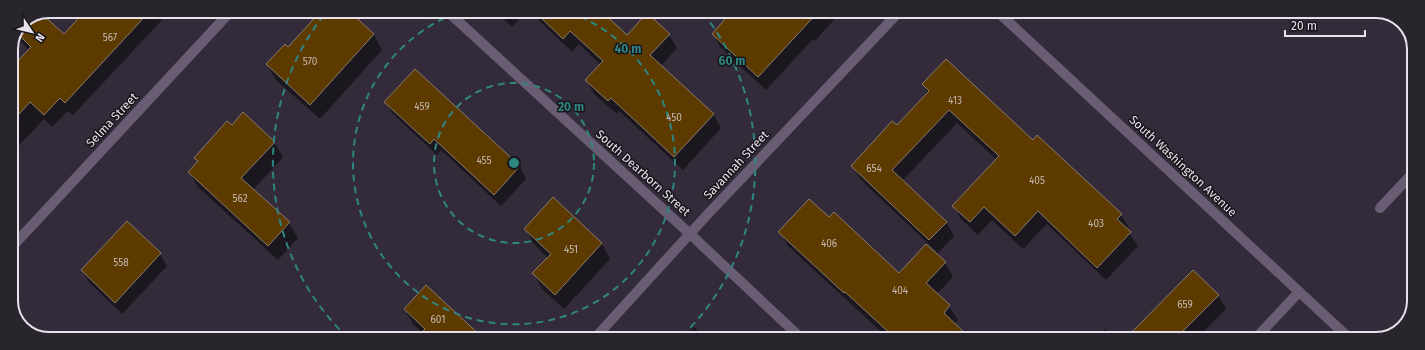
<svg xmlns="http://www.w3.org/2000/svg" width="1425" height="350" font-family="'Fira Sans',sans-serif">
<rect width="100%" height="100%" fill="#332b39"/>
<g fill="#0007">
<path d="M 87,11 L 156,11 L 162,20 L 73,115 L 68,111 L 52,127 L 44,119 L 11,154 L 11,70 L 29,50 L 19,40 L 17,36 L 22,22 L 64,36 Z"/>
<path d="M 348,11 L 374,35 L 382,50 L 320,119 L 276,80 L 267,65 L 288,48 Z"/>
<path d="M 495,11 L 526,11 L 512,27 Z"/>
<path d="M 529,11 L 604,11 L 606,15 L 605,16 L 627,37 L 669,35 L 677,48 L 661,66 L 714,115 L 721,128 L 683,170 L 619,111 L 617,114 L 594,94 L 586,80 L 601,65 L 579,44 L 572,52 Z"/>
<path d="M 771,11 L 842,11 L 815,41 L 813,39 L 766,90 L 721,48 L 713,34 Z"/>
<path d="M 415,70 L 520,167 L 526,179 L 501,206 L 441,150 L 437,155 L 392,113 L 386,102 Z"/>
<path d="M 923,84 L 1033,142 L 1121,215 L 1129,228 L 1127,230 L 1138,246 L 1106,280 L 1047,224 L 1023,249 L 992,220 L 978,235 L 961,219 L 954,206 L 997,160 L 957,123 L 902,181 L 946,222 L 954,236 L 938,253 L 860,179 L 852,166 L 897,127 L 928,93 Z"/>
<path d="M 274,142 L 283,157 L 253,190 L 289,223 L 298,238 L 278,260 L 198,187 L 189,172 L 198,163 L 195,158 Z"/>
<path d="M 553,199 L 602,244 L 610,259 L 564,309 L 542,289 L 534,274 L 548,258 L 534,244 L 525,229 Z"/>
<path d="M 829,218 L 899,274 L 945,263 L 953,277 L 937,294 L 949,306 L 958,320 L 954,324 L 970,339 L 889,339 L 788,246 L 780,232 Z"/>
<path d="M 127,222 L 160,254 L 167,266 L 122,314 L 89,282 L 82,270 Z"/>
<path d="M 1218,295 L 1226,309 L 1196,339 L 1126,339 Z"/>
<path d="M 405,310 L 472,330 L 477,338 L 418,338 L 423,333 L 414,325 Z"/>
<path d="M 694,327 L 706,339 L 684,339 Z"/>
<path d="M 1105,329 L 1115,339 L 1095,339 Z"/>
</g>
<g fill="#5d3a00" stroke="#897c6d">
<path d="M 85,11 L 150,11 L 65,103 L 60,98 L 44,115 L 30,102 L 11,123 L 11,68 L 31,47 L 18,34 L 22,22 L 42,14 L 64,34 Z"/>
<path d="M 321,11 L 349,11 L 374,34 L 310,105 L 266,64 L 285,44 L 288,47 Z"/>
<path d="M 534,11 L 601,11 L 627,35 L 647,13 L 670,34 L 650,55 L 714,114 L 674,157 L 611,98 L 608,101 L 585,80 L 603,61 L 570,31 L 563,39 Z"/>
<path d="M 732,11 L 819,11 L 758,77 L 712,34 Z"/>
<path d="M 946,59 L 1033,140 L 1037,135 L 1122,214 L 1117,219 L 1131,232 L 1097,268 L 1038,211 L 1015,236 L 984,207 L 970,222 L 952,206 L 999,156 L 949,110 L 892,170 L 947,222 L 929,240 L 851,166 L 892,121 L 897,125 L 929,91 L 922,84 Z"/>
<path d="M 415,69 L 520,166 L 494,195 L 434,139 L 430,144 L 384,102 Z"/>
<path d="M 243,112 L 275,142 L 241,178 L 290,222 L 268,246 L 188,172 L 198,161 L 194,158 L 227,121 L 232,125 Z"/>
<path d="M 553,197 L 602,243 L 555,295 L 532,273 L 551,254 L 524,229 Z"/>
<path d="M 809,199 L 829,217 L 834,212 L 899,273 L 926,244 L 946,262 L 926,283 L 950,305 L 944,313 L 971,339 L 896,339 L 845,292 L 844,293 L 778,232 Z"/>
<path d="M 127,221 L 161,253 L 115,303 L 81,270 Z"/>
<path d="M 1193,270 L 1219,295 L 1175,339 L 1125,339 Z"/>
<path d="M 426,285 L 483,338 L 416,338 L 425,329 L 404,309 Z"/>
</g>
<g fill="none" stroke-linecap="round" stroke-linejoin="round">
<g stroke="#695d73" stroke-width="10">
<path d="M 447,11 L 690,234 L 802,339"/>
<path d="M 998,12 L 1350,339"/>
<path d="M 1380,208 L 1413,173"/>
<path d="M 11,248 L 231,11"/>
<path d="M 594,339 L 707,215 L 899,12"/>
<path d="M 1255,339 L 1299,292"/>
</g>
</g>
<g fill="none" stroke="#2f8681" stroke-width="2" stroke-dasharray="7 5">
<circle cx="514" cy="163" r="80"/>
<path d="M569 12A161 161 0 1 1 459 12"/>
<path d="M348 338A241 241 0 0 1 327 11M703 13A241 241 0 0 1 680 338"/>
</g>
<g text-anchor="middle" stroke-width="3" stroke-linejoin="round" paint-order="stroke">
<g font-size="10" fill="#c4b7b0">
<text x="110" y="41">567</text>
<text x="310" y="65">570</text>
<text x="955" y="104">413</text>
<text x="422" y="110">459</text>
<text x="674" y="121">450</text>
<text x="484" y="164">455</text>
<text x="874" y="172">654</text>
<text x="1037" y="184">405</text>
<text x="240" y="202">562</text>
<text x="1096" y="227">403</text>
<text x="829" y="247">406</text>
<text x="571" y="253">451</text>
<text x="121" y="266">558</text>
<text x="900" y="294">404</text>
<text x="1185" y="308">659</text>
<text x="438" y="323">601</text>
</g>
<g font-size="12" fill="#e6e1ea" stroke="#19151c">
<text transform="translate(112 120) rotate(-47)" y="4">Selma Street</text>
<text transform="translate(736 165) rotate(-47)" y="4">Savannah Street</text>
<text transform="translate(1183 166) rotate(43)" y="4">South Washington Avenue</text>
<text transform="translate(643 173) rotate(42)" y="4">South Dearborn Street</text>
</g>
</g>
<path d="M0 0H1425V350H0ZM49 18H1376A31 31 0 0 1 1407 49V301A31 31 0 0 1 1376 332H49A31 31 0 0 1 18 301V49A31 31 0 0 1 49 18Z" fill="#29252c" fill-rule="evenodd"/>
<path fill="none" stroke="#e6e1ea" stroke-width="2" d="M49 18H1376A31 31 0 0 1 1407 49V301A31 31 0 0 1 1376 332H49A31 31 0 0 1 18 301V49A31 31 0 0 1 49 18Z"/>
<circle cx="514" cy="163" r="6" fill="#2f8681" stroke="#19151c" stroke-width="2"/>
<g font-size="12" text-anchor="middle" font-weight="bold" fill="#2f8681" stroke="#19151c" stroke-width="3" stroke-linejoin="round" paint-order="stroke">
<text x="628" y="53">40 m</text>
<text x="732" y="65">60 m</text>
<text x="571" y="111">20 m</text>
</g>
<g transform="translate(32 32) rotate(125)" stroke="#19151c" stroke-width="3" paint-order="stroke">
<path d="M0-3L7 15L0 10L-7 15Z" fill="#e6e1ea"/>
<text y="-6" font-size="11" font-weight="bold" text-anchor="middle" fill="#e6e1ea">N</text>
</g>
<path d="M1285 30v6h80v-6" fill="none" stroke="#e6e1ea" stroke-width="2"/>
<text x="1291" y="30" font-size="12" fill="#e6e1ea" stroke="#19151c" stroke-width="3" paint-order="stroke">20 m</text>
</svg>
